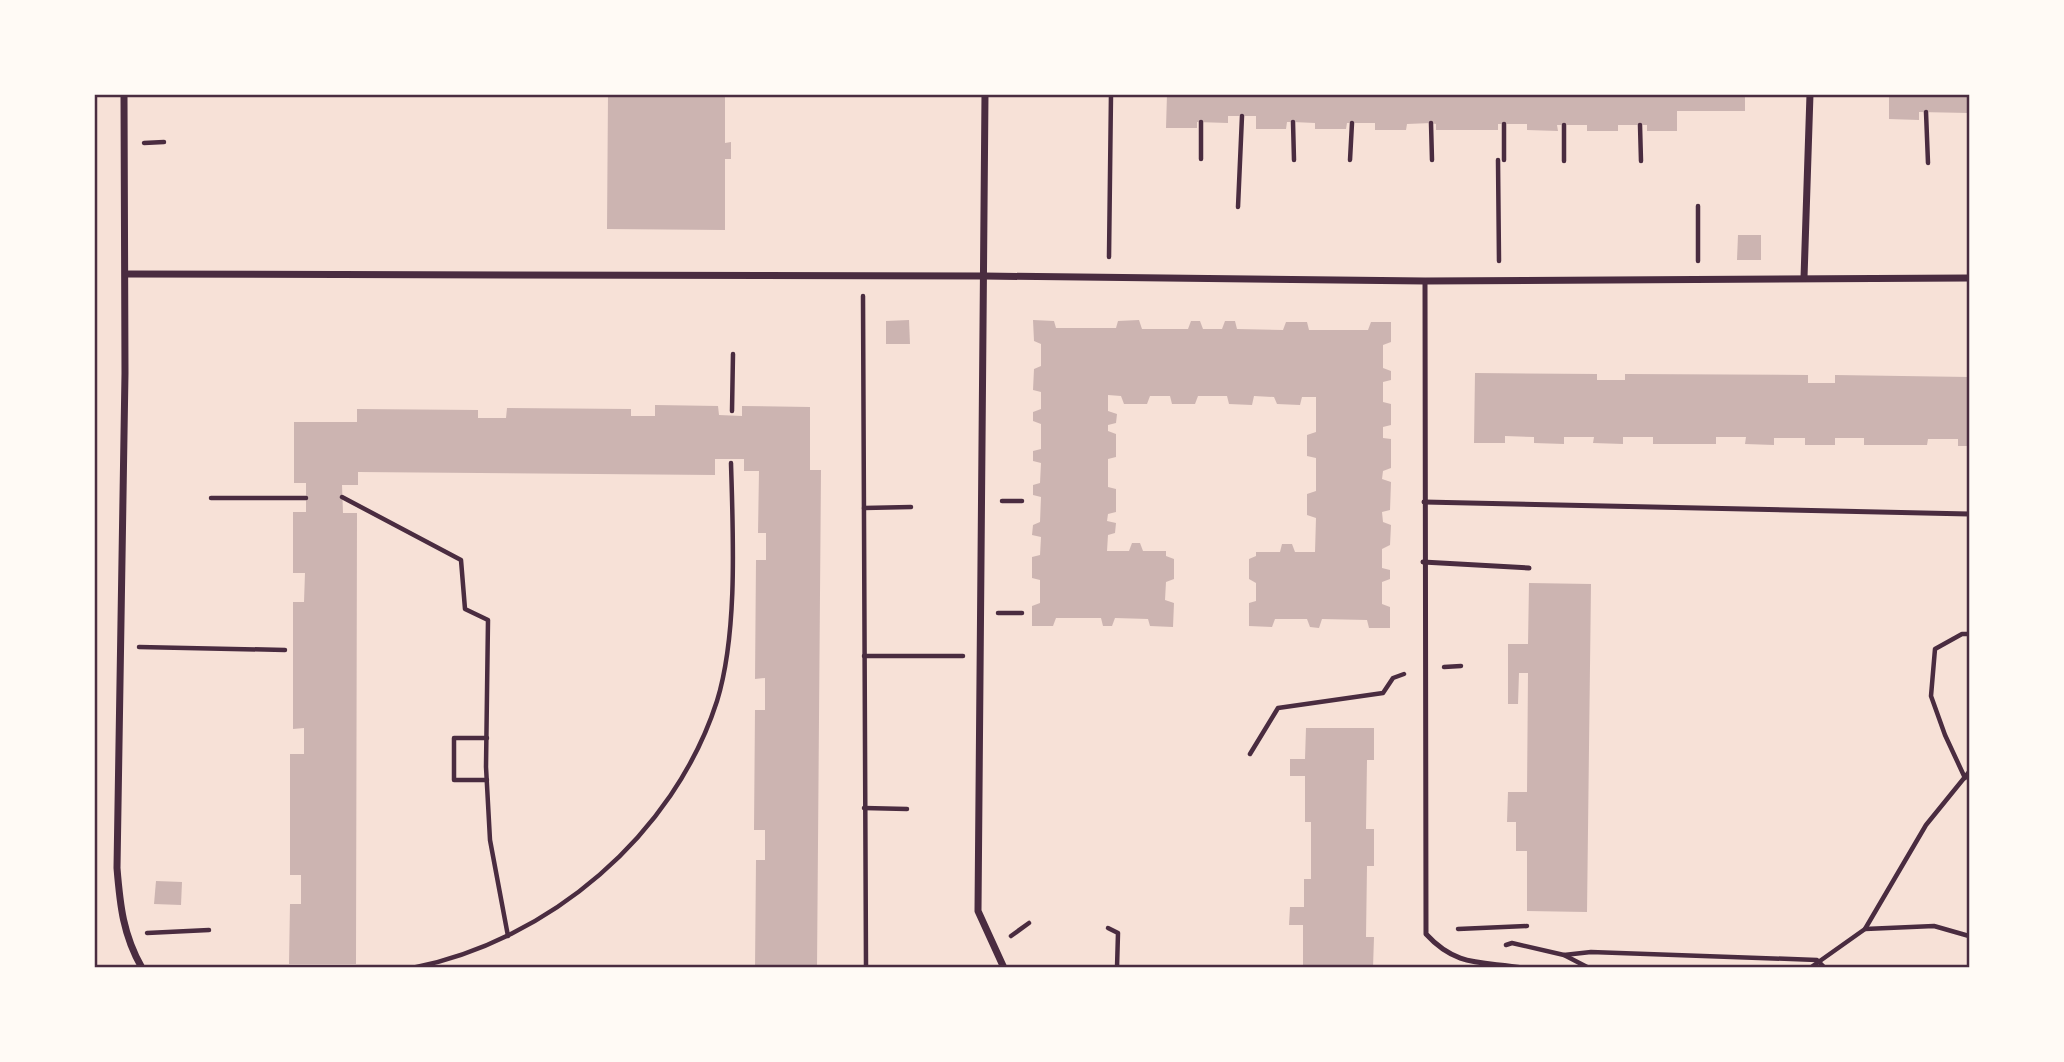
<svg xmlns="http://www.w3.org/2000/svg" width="2064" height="1062" font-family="'Open Sans',sans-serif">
<rect width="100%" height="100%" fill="#f7e1d7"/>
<g fill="#ccb4b1">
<path d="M 608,94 L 725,94 L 725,143 L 731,142 L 731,159 L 725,159 L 725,230 L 607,229 Z"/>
<path d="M 1167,94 L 1745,94 L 1745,111 L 1677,111 L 1677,131 L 1647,131 L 1647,125 L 1618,125 L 1618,131 L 1587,131 L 1587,125 L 1557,125 L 1558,131 L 1527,130 L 1527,124 L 1498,124 L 1498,130 L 1436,130 L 1436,124 L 1431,123 L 1407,124 L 1406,130 L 1375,130 L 1375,123 L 1347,123 L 1346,129 L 1315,129 L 1315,123 L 1293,122 L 1287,122 L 1286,129 L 1256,129 L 1256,116 L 1228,116 L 1228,123 L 1197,122 L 1197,128 L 1166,128 Z"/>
<path d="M 1889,94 L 1969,94 L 1969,113 L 1919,112 L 1919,120 L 1889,119 Z"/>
<path d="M 1738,235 L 1761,235 L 1761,260 L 1737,260 Z"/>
<path d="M 909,320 L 910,344 L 886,344 L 886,321 Z"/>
<path d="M 1033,320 L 1054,321 L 1056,328 L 1116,328 L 1118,321 L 1139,320 L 1142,329 L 1188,329 L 1191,321 L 1200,321 L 1203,329 L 1222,329 L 1225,321 L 1235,321 L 1237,329 L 1283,330 L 1286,322 L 1307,322 L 1309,330 L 1368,330 L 1371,322 L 1391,322 L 1391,342 L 1383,345 L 1383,368 L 1391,371 L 1391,380 L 1383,382 L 1383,402 L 1391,404 L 1391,425 L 1383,427 L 1383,438 L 1391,439 L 1391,468 L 1383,471 L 1382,479 L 1391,482 L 1390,510 L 1382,512 L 1383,522 L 1391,525 L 1390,545 L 1382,549 L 1382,568 L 1390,570 L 1390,579 L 1382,582 L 1382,604 L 1390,607 L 1390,628 L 1369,628 L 1367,620 L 1322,619 L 1319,628 L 1310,627 L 1307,619 L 1275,619 L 1272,627 L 1249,626 L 1249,603 L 1256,601 L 1256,583 L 1249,579 L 1249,559 L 1256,556 L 1256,552 L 1280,552 L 1282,544 L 1292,544 L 1295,552 L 1315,552 L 1316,518 L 1307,515 L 1307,494 L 1316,491 L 1316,458 L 1307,456 L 1307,435 L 1316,432 L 1316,397 L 1302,397 L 1300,405 L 1277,404 L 1274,397 L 1254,396 L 1252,405 L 1229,404 L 1227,396 L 1198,396 L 1195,404 L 1172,404 L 1170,396 L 1150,396 L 1147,404 L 1124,404 L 1121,396 L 1108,395 L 1108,411 L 1117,414 L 1116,423 L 1108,425 L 1108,431 L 1116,434 L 1116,457 L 1108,459 L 1108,487 L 1116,489 L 1116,512 L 1108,514 L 1107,521 L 1116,523 L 1115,533 L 1108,535 L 1107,551 L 1129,551 L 1132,543 L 1140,543 L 1143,551 L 1166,551 L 1166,556 L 1174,559 L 1174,579 L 1166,582 L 1165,600 L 1174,603 L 1173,627 L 1150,626 L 1148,619 L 1115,618 L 1112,626 L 1103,626 L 1101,618 L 1056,618 L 1053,626 L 1032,626 L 1032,606 L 1040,603 L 1040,580 L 1032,578 L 1032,557 L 1040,555 L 1041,537 L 1032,535 L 1033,525 L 1040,522 L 1041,497 L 1033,495 L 1033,485 L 1040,483 L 1041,463 L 1033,461 L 1033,451 L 1041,449 L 1041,424 L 1033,421 L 1033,412 L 1041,409 L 1041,392 L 1033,390 L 1034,369 L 1041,366 L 1041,344 L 1034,341 Z"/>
<path d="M 1475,373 L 1597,374 L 1597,380 L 1625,380 L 1625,374 L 1808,375 L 1808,383 L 1835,383 L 1835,375 L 1969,377 L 1969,446 L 1958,446 L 1958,439 L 1928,439 L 1927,445 L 1864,445 L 1864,438 L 1835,438 L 1835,445 L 1805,445 L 1805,438 L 1774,438 L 1774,445 L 1745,444 L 1746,437 L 1716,437 L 1716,444 L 1653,444 L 1653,437 L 1623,437 L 1623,444 L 1593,443 L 1594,437 L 1564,437 L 1564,444 L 1534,443 L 1534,437 L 1505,436 L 1505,443 L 1474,443 Z"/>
<path d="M 655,405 L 718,406 L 719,415 L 742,416 L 742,406 L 810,407 L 810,470 L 821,470 L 817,968 L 755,968 L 756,860 L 765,860 L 765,830 L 754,830 L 755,710 L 765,710 L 765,678 L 755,679 L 756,560 L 766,560 L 766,533 L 758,533 L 759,471 L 744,471 L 744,459 L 715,459 L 715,475 L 358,472 L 358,485 L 342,485 L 343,513 L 357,513 L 356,964 L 289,964 L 290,904 L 301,904 L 301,875 L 290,875 L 290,754 L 304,754 L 304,728 L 293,729 L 293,602 L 304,602 L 305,573 L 293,573 L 293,512 L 306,512 L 306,483 L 294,483 L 294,422 L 357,422 L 357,409 L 478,410 L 478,418 L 506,418 L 507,408 L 631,409 L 631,416 L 655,416 Z"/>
<path d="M 1529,583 L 1591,584 L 1587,912 L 1527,911 L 1527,851 L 1516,851 L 1516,822 L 1507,822 L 1508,792 L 1527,792 L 1528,673 L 1519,673 L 1518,704 L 1508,704 L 1508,644 L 1528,644 Z"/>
<path d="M 1306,728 L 1374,728 L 1374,760 L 1367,760 L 1366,829 L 1374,829 L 1374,866 L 1367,866 L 1366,937 L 1374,937 L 1373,968 L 1303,968 L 1303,925 L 1289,925 L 1290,907 L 1304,907 L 1304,879 L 1311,879 L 1311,822 L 1305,822 L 1305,776 L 1290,776 L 1290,759 L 1305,759 Z"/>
<path d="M 156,881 L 182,882 L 181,905 L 154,904 Z"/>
</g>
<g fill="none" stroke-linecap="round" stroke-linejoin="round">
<g stroke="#4a2c40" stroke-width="4.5">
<path d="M 1926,112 L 1928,163"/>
<path d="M 1293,122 L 1294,160"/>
<path d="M 1431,123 L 1432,160"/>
<path d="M 1504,124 L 1504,160"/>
<path d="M 1640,125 L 1641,161"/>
<path d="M 144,143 L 164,142"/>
<path d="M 1201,159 L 1201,122"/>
<path d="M 1350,160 L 1352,123"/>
<path d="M 1498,160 L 1499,261"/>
<path d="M 1564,161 L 1564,125"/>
<path d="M 1698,206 L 1698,261"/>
<path d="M 1238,207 L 1242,116"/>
<path d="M 1109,257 L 1111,94"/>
<path d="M 863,296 L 866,968"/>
<path d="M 732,411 L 733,354"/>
<path d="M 342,497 L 461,560 L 465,609 L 488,620 L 486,767 L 490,840 L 508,936"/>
<path d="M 211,498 L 306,498"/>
<path d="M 1002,501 L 1022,501"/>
<path d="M 864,508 L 911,507"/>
<path d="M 998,613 L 1022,613"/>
<path d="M 139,647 L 285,650"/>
<path d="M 864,656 L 963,656"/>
<path d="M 1444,667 L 1461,666"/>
<path d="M 487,738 L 454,738 L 454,780 L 487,780"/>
<path d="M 1250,754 L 1278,708 L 1383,693 L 1393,678 L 1404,674"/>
<path d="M 1965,778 L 1945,735 L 1931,696 L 1935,649 L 1962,634 L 1969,634"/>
<path d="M 864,808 L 907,809"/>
<path d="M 1108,928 L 1118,933 L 1117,968"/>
<path d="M 1458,929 L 1527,926"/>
<path d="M 1865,929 L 1934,926 L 1969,936"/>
<path d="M 147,933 L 209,930"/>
<path d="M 1011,936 L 1029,923"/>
<path d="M 1506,945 L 1512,943 L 1564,955 L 1589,968"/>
<path d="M 1564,955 L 1591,952 L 1817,960 L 1825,968"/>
<path d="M 412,968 C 549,941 674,835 717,701 C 738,633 733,534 731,463"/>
<path d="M 1810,968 L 1865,929 L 1926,825 L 1969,772"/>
</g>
<g stroke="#4a2c40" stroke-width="5">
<path d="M 1425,281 L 1426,934 C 1457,968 1483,961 1523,968"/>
<path d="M 1424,502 L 1969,514"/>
<path d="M 1423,562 L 1529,568"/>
</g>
<g stroke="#4a2c40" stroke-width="7">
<path d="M 124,94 L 125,373 L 117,868 C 120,905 123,935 142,968"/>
<path d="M 985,94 L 978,911 L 1004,968"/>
<path d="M 126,274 L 984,276 L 1425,281 L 1969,278"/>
<path d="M 1804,278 L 1810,94"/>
</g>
</g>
<rect width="2064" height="1062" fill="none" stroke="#fffaf5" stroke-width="192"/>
<rect x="96" y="96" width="1872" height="870" fill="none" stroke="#4a2c40" stroke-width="2.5"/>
</svg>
